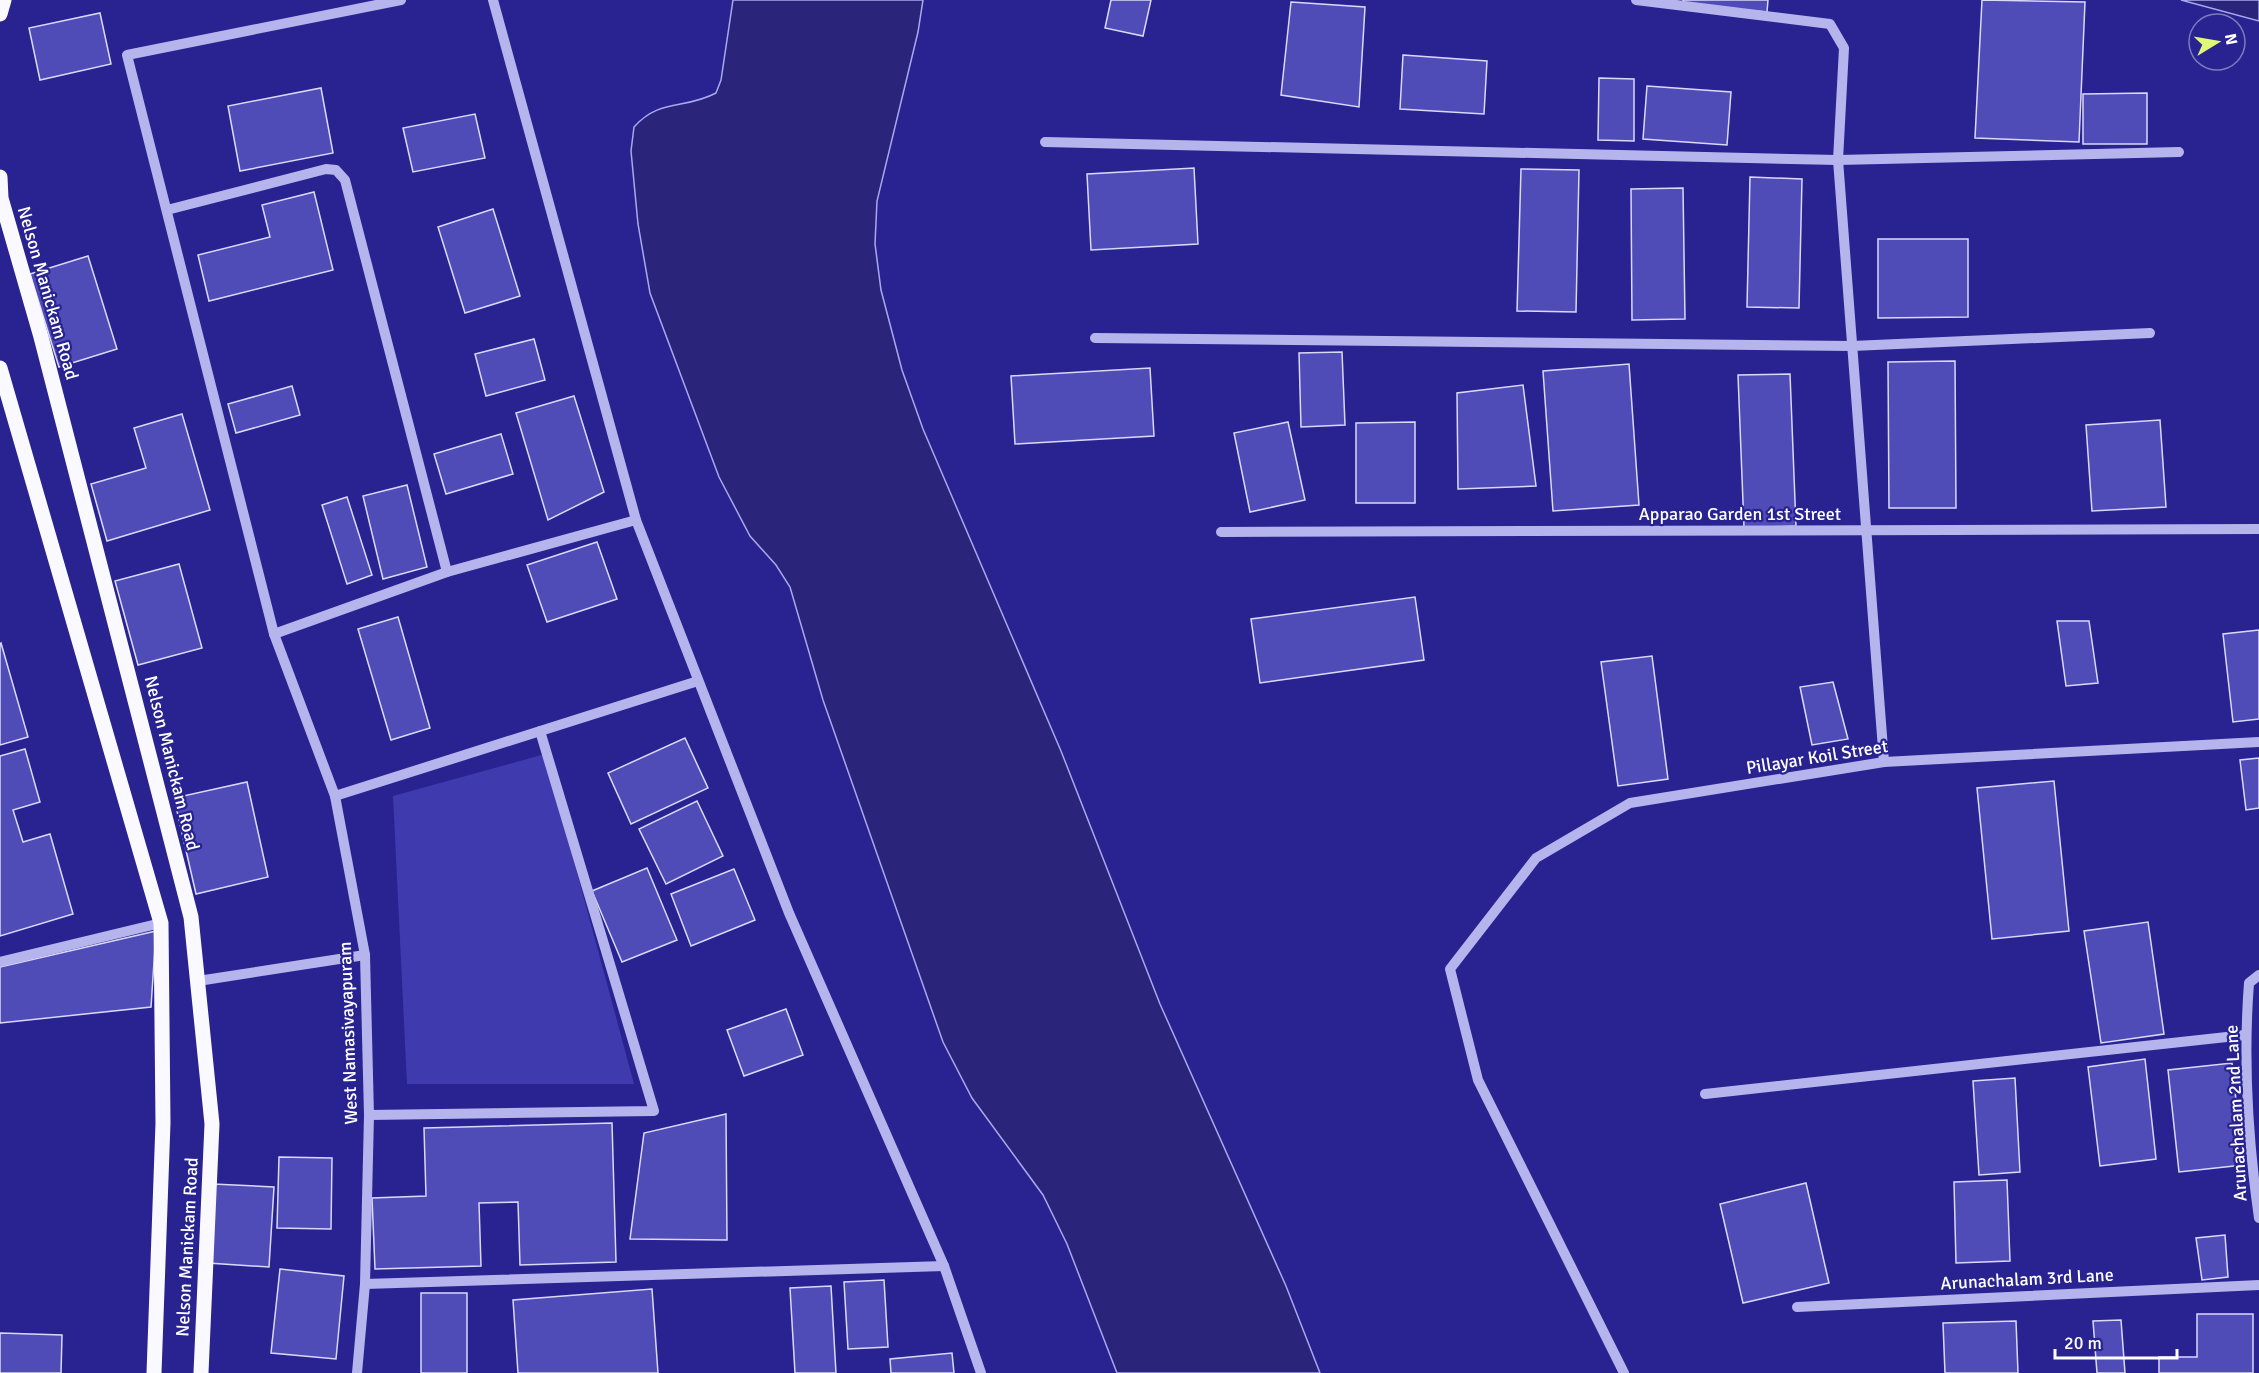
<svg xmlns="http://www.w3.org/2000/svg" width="2259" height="1373" font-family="Signika,sans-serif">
<rect width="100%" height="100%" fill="#282390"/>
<path fill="#3f3bae" d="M 545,754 L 634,1084 L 407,1084 L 393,796 Z"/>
<g fill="#2a257a" stroke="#a9a8ed" stroke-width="1.5">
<path d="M 733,0 L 923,0 L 918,32 L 877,201 L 875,244 L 881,290 L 902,370 L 923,429 L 1061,751 L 1160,1004 L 1286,1286 L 1320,1373 L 1117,1373 L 1067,1244 L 1043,1195 L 972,1098 L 943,1042 L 823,700 L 790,587 L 776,565 L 750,536 L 719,477 L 650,293 L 638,224 L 631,151 L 634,127 C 660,98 684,110 716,93 L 721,80 Z"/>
<path d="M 2181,0 L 2259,0 L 2259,21 Z"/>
</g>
<g fill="#4f4bb7" stroke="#dad9f9" stroke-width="1.5">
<path d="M 1111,0 L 1151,0 L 1143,36 L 1105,28 Z"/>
<path d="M 1683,0 L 1768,0 L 1767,12 L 1683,5 Z"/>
<path d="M 1982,0 L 2085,2 L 2079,142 L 1975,138 Z"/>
<path d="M 1291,2 L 1365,7 L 1359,107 L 1281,95 Z"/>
<path d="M 100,13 L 111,64 L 40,80 L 29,28 Z"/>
<path d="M 1403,55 L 1487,61 L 1484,114 L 1400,109 Z"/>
<path d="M 1599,78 L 1634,79 L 1634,141 L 1598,140 Z"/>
<path d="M 1647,86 L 1731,92 L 1727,145 L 1643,139 Z"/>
<path d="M 321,88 L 333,153 L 240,171 L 228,106 Z"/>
<path d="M 2147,93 L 2147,144 L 2083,144 L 2083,94 Z"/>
<path d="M 475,114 L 485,158 L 413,172 L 403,128 Z"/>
<path d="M 1194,168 L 1198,244 L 1091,250 L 1087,174 Z"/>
<path d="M 1521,169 L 1579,170 L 1576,312 L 1517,311 Z"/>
<path d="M 1750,177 L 1802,179 L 1799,308 L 1747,307 Z"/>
<path d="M 1683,188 L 1685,319 L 1632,320 L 1631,189 Z"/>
<path d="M 314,192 L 333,270 L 209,301 L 198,255 L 270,237 L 262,205 Z"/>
<path d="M 493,209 L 520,296 L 465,313 L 438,227 Z"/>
<path d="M 1878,239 L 1968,239 L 1968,317 L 1878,318 Z"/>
<path d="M 88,256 L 117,349 L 59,367 L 30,274 Z"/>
<path d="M 534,339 L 545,380 L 486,396 L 475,354 Z"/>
<path d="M 1342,352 L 1345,425 L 1301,427 L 1299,353 Z"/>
<path d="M 1955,361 L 1956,508 L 1889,508 L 1888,362 Z"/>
<path d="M 1629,364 L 1639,505 L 1553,511 L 1543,371 Z"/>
<path d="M 1150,368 L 1154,436 L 1015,444 L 1011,376 Z"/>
<path d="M 1790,374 L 1796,526 L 1744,528 L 1738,375 Z"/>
<path d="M 1523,385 L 1536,486 L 1458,489 L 1457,393 Z"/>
<path d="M 292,386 L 300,415 L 236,433 L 228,404 Z"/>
<path d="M 574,396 L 604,492 L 548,520 L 516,413 Z"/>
<path d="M 182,414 L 210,510 L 107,541 L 91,484 L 146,468 L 134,428 Z"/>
<path d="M 2160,420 L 2166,507 L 2092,511 L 2086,425 Z"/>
<path d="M 1288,422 L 1305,500 L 1250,512 L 1234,433 Z"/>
<path d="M 1415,422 L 1415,503 L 1356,503 L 1356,423 Z"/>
<path d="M 501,434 L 513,474 L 446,494 L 434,454 Z"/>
<path d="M 407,485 L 427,567 L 383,579 L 363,496 Z"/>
<path d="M 347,497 L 372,575 L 347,584 L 322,505 Z"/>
<path d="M 597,542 L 617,599 L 547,622 L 527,565 Z"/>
<path d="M 179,564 L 202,648 L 138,665 L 115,581 Z"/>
<path d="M 1415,597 L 1424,660 L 1260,683 L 1251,619 Z"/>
<path d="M 398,617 L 430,728 L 391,740 L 358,629 Z"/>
<path d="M 2057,621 L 2089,621 L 2098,683 L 2066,686 Z"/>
<path d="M 2259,630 L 2259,719 L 2233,722 L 2223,634 Z"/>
<path d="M 1,643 L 28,737 L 0,745 L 0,644 Z"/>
<path d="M 1652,656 L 1668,779 L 1618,786 L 1601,662 Z"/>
<path d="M 1833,682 L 1848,739 L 1812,745 L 1800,687 Z"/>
<path d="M 685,738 L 708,788 L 631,824 L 608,773 Z"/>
<path d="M 25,749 L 40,802 L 13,810 L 23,842 L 50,834 L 73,914 L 0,936 L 0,756 Z"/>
<path d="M 2259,758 L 2259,808 L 2246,810 L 2240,760 Z"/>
<path d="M 2054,781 L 2069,931 L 1992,939 L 1977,788 Z"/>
<path d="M 247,782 L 268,877 L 196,894 L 174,798 Z"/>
<path d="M 697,801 L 723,856 L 666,884 L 639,829 Z"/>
<path d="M 647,868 L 677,940 L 622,962 L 592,891 Z"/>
<path d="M 734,869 L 755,920 L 691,946 L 671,894 Z"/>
<path d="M 2148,922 L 2164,1034 L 2101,1043 L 2084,931 Z"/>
<path d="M 156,931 L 151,1007 L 0,1023 L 0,967 Z"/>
<path d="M 786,1009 L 803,1055 L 744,1076 L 727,1030 Z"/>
<path d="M 2145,1059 L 2156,1159 L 2100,1166 L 2088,1067 Z"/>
<path d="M 2232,1063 L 2243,1165 L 2179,1172 L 2168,1070 Z"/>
<path d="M 2015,1078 L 2020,1172 L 1979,1175 L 1973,1081 Z"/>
<path d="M 726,1114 L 727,1240 L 630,1239 L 644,1133 Z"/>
<path d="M 612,1123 L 616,1262 L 520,1265 L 518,1202 L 479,1203 L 481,1266 L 375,1269 L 372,1198 L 426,1196 L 424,1128 Z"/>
<path d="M 279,1157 L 332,1158 L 331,1229 L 277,1228 Z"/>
<path d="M 2007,1180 L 2010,1261 L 1956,1263 L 1954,1182 Z"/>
<path d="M 1806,1183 L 1829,1283 L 1743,1303 L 1720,1204 Z"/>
<path d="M 213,1184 L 274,1187 L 269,1267 L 208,1263 Z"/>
<path d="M 2225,1235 L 2228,1277 L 2202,1280 L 2196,1238 Z"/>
<path d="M 280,1269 L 344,1276 L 336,1359 L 271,1353 Z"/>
<path d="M 884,1280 L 888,1347 L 848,1349 L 844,1282 Z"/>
<path d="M 831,1286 L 836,1373 L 795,1373 L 790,1288 Z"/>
<path d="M 652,1289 L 658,1373 L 518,1373 L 513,1300 Z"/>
<rect x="421" y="1293" width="46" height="80"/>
<path d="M 2197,1314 L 2253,1314 L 2253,1373 L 2159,1373 L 2159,1357 L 2197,1357 Z"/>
<path d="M 2121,1320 L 2125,1373 L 2097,1373 L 2093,1321 Z"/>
<path d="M 2016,1321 L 2018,1373 L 1945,1373 L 1943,1323 Z"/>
<path d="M 0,1333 L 62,1335 L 61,1373 L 0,1373 Z"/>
<path d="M 952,1353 L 954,1373 L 891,1373 L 890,1359 Z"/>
</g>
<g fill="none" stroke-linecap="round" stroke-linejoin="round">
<g stroke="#b6b4ec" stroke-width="10">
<path d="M 493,0 L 636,520 L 789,913 L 944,1266 L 981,1373"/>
<path d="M 1636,0 L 1830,24 L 1844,48 L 1838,160 L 1884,762"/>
<path d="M 1045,142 L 1838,160 L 2179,152"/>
<path d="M 167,210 L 326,169 L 336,170 L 345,180 L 447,572"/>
<path d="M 1095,338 L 1852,346 L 2150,333"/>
<path d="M 1221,532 L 2259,529"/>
<path d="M 274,634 L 447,572 L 636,520"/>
<path d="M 335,796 L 698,681"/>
<path d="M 0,962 L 161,923"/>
<path d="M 2259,975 L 2249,983 C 2243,1061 2248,1141 2259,1218"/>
<path d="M 198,981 L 365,955"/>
<path d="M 1705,1094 L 2245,1035"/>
<path d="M 369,1115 L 654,1111 L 540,731"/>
<path d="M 365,1284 L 944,1266"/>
<path d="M 1797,1307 L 2259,1285"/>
<path d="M 357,1373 L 365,1284 L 369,1115 L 365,955 L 335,796 L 274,634 L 127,55 L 401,0"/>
<path d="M 1624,1373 L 1478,1080 L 1450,969 L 1536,858 L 1630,803 L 1884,762 L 2259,742"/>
</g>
<g stroke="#faf9ff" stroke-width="15">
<path d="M 0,14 L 4,0"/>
<path d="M 0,177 L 1,198 L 41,337 L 191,917 L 212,1124 L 201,1373"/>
<path d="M 0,368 L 161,923 L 163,1123 L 154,1373"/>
</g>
</g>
<g text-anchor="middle" stroke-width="4.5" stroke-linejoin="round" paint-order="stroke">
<g font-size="18" fill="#fff" stroke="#282390">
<text transform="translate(48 293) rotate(74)" y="6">Nelson Manickam Road</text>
<text x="1740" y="520">Apparao Garden 1st Street</text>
<text transform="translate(1817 757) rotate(-9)" y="6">Pillayar Koil Street</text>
<text transform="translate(172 763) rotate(76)" y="6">Nelson Manickam Road</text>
<text transform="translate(348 1033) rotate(-92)" y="6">West Namasivayapuram</text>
<text transform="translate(2236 1113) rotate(-93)" y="6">Arunachalam 2nd Lane</text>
<text transform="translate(187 1247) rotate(-87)" y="6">Nelson Manickam Road</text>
<text transform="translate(2027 1279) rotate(-3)" y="6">Arunachalam 3rd Lane</text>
</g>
</g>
<g transform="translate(2217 42) rotate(79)"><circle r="28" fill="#282390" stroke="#7e7bbc" stroke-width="1.5"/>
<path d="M0-4.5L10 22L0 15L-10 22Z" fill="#dff777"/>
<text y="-9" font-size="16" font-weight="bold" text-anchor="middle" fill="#ffffff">N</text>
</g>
<path d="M2055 1349v9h122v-9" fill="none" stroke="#ffffff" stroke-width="3"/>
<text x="2064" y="1349" font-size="18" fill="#ffffff" stroke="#282390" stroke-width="4.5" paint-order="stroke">20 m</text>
</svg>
